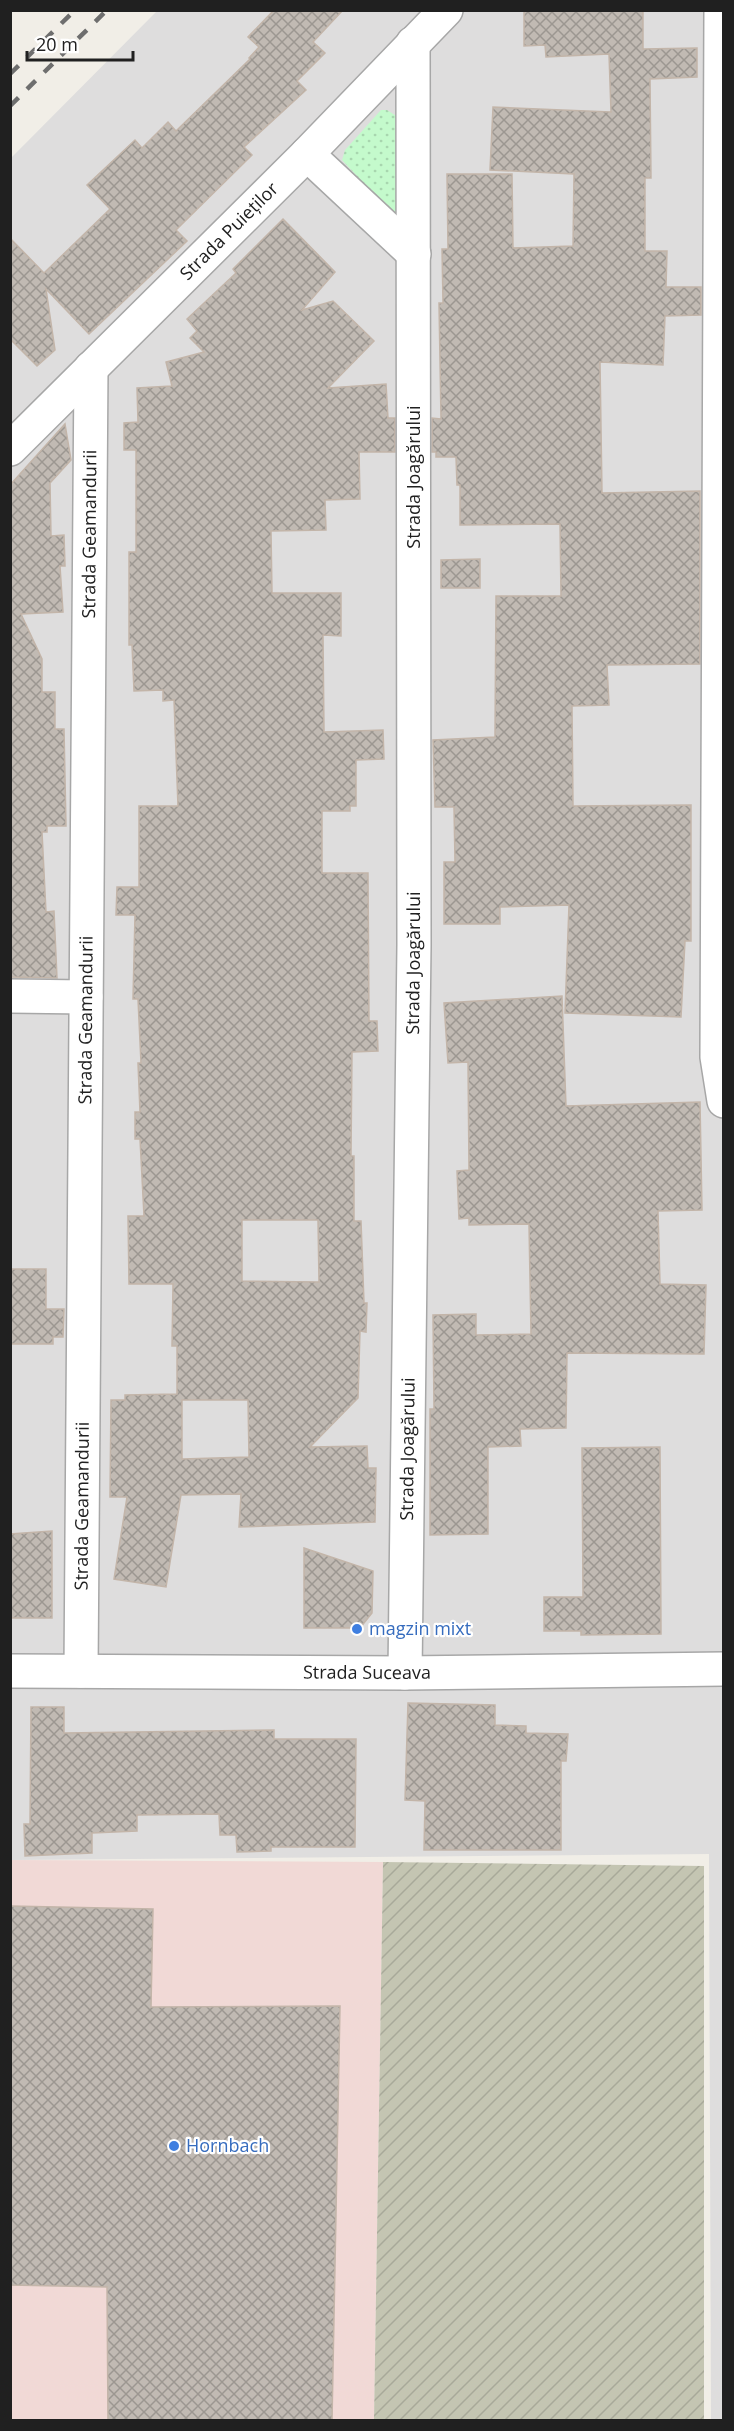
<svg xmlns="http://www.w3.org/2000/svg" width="734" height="2431" font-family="'Open Sans',sans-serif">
<defs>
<pattern id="construction-furrows" width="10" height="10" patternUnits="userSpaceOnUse" patternTransform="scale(1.5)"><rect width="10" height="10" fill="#c4c5b2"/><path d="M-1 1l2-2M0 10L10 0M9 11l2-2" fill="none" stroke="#a8a999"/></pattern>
<pattern id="park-dots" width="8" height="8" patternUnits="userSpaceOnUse" patternTransform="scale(1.5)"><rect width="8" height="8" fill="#c4facc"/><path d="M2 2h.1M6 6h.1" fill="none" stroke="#a8d6af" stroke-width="1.8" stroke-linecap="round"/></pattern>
<pattern id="building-cross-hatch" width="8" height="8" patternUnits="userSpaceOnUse" patternTransform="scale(1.5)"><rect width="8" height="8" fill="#c1bab3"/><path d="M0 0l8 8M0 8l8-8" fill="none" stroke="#9c9791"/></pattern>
</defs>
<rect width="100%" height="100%" fill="#f1eee7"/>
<path fill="#dedddd" d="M 157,11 L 710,11 L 724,791 L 723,2420 L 711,2420 L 709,1854 L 11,1860 L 11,158 Z"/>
<path fill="#f1d9d6" d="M 11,1860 L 383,1862 L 374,2420 L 11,2420 Z"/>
<path fill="url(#construction-furrows)" d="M 383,1862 L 704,1866 L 704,2420 L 374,2420 Z"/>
<path fill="url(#park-dots)" d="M 381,110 L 387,110 L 398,117 L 399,212 L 396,214 L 392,214 L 342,160 L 345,150 Z"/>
<g fill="url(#building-cross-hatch)" stroke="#c3b5a9" stroke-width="1.5" fill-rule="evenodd">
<path d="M 274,10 L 343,10 L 313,42 L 325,53 L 297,81 L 306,90 L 244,147 L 252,155 L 176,230 L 187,241 L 89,334 L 46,289 L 55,350 L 37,366 L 10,339 L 10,238 L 44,273 L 110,209 L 87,185 L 135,140 L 142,148 L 168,122 L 176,131 L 250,59 L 249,58 L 259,47 L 248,37 Z"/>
<path d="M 524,10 L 643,10 L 643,49 L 697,48 L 697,77 L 650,79 L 651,178 L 645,178 L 645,251 L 667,251 L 666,287 L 701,287 L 701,315 L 665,316 L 663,365 L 600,362 L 602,493 L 700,491 L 700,664 L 607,665 L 609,705 L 572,706 L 573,806 L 691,805 L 691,941 L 685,941 L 681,1017 L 565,1013 L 569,905 L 500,907 L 500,924 L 444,924 L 444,862 L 455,862 L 454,807 L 435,807 L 433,740 L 495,737 L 496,596 L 561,596 L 560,524 L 460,525 L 460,485 L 457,485 L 456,457 L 436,457 L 436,452 L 432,452 L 432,418 L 441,419 L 439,303 L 443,303 L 442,249 L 448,249 L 447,174 L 512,174 L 513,248 L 573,246 L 574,174 L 490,170 L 493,107 L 611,112 L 609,54 L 546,57 L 545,45 L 524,46 Z"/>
<path d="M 283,219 L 335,272 L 302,310 L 333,301 L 374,341 L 328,388 L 386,384 L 388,418 L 395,418 L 395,452 L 359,452 L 360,499 L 325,500 L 326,530 L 271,531 L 272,593 L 341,593 L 341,636 L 323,635 L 324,732 L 383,730 L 384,759 L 356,760 L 356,806 L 350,806 L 350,811 L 322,811 L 322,873 L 368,873 L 369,1021 L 377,1021 L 378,1051 L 352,1052 L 351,1156 L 354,1156 L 354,1221 L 361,1221 L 364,1303 L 367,1303 L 366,1332 L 360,1331 L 358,1398 L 310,1447 L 367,1446 L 368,1468 L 376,1468 L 375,1522 L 239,1527 L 241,1494 L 181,1495 L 166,1587 L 114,1579 L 127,1497 L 110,1497 L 111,1400 L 125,1400 L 125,1395 L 177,1394 L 177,1346 L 172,1346 L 173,1284 L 129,1284 L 128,1216 L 144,1216 L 140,1139 L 135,1139 L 135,1112 L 140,1112 L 138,1063 L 141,1063 L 138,999 L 133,999 L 135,915 L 116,915 L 117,887 L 139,887 L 139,806 L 178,806 L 174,700 L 163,701 L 163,690 L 134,691 L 132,645 L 129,645 L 129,552 L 136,552 L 136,450 L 124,450 L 124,423 L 138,422 L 137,388 L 172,386 L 166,362 L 204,352 L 190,338 L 197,331 L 187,319 L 236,273 L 233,269 ZM 242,1220 L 318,1220 L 319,1282 L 242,1281 ZM 182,1400 L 248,1400 L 249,1457 L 182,1459 Z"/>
<path d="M 65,424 L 71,460 L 50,483 L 51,536 L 64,535 L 65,566 L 60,566 L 63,612 L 21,614 L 42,659 L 42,692 L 55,692 L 55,729 L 64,729 L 66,826 L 47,826 L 47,832 L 42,832 L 46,912 L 54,911 L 57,978 L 10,977 L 10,485 Z"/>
<path d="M 480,559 L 480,588 L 441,588 L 441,560 Z"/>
<path d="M 562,996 L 566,1106 L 700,1102 L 702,1210 L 658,1211 L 660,1284 L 706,1285 L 704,1354 L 567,1353 L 566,1428 L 520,1429 L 521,1446 L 488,1447 L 488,1534 L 430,1535 L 430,1409 L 434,1409 L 433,1315 L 476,1314 L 476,1335 L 531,1334 L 529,1224 L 469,1225 L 469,1218 L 459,1219 L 457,1171 L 469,1170 L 468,1062 L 448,1063 L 444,1003 Z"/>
<path d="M 10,1269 L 46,1269 L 46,1309 L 64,1309 L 63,1337 L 53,1337 L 53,1344 L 10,1344 Z"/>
<path d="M 660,1447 L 661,1634 L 581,1635 L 581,1631 L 544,1631 L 544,1597 L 583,1597 L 582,1448 Z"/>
<path d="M 52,1531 L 52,1618 L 10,1618 L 10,1534 Z"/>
<path d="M 304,1548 L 373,1571 L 372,1613 L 360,1628 L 304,1628 Z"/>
<path d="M 408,1703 L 495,1705 L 495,1725 L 526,1726 L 526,1733 L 568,1734 L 566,1761 L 561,1761 L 561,1850 L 424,1850 L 425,1801 L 405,1800 Z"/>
<path d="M 31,1707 L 64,1707 L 64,1733 L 274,1730 L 274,1739 L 356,1739 L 355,1847 L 271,1847 L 271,1851 L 237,1852 L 236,1835 L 220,1835 L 219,1814 L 137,1815 L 137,1831 L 92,1833 L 92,1853 L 25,1856 L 24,1824 L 30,1824 Z"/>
<path d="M 10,1906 L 153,1909 L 151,2007 L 340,2006 L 332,2421 L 108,2421 L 107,2287 L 10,2285 Z"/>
</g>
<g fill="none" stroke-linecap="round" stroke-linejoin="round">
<defs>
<g id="minor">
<path d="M 721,10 L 717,1057 L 724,1101"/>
<path d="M 307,154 L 414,254"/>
<path id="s1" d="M 10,449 L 307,154 L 446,10"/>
<path d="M 10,996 L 86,997"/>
<path id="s2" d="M 10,1671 L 405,1673 L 724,1669"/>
<path id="s3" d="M 81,1671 L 91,368"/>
<path id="s4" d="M 405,1673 L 414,945 L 413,43"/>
</g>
</defs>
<use href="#minor" stroke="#a7a7a7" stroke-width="36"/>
<use href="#minor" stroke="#fff" stroke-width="33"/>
<g stroke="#6e6e6e" stroke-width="4.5" stroke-dasharray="12 12" stroke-linecap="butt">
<path d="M 10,74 L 75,10"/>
<path d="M 10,106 L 107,10"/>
</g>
</g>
<g fill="#3f7fe0" stroke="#fff" stroke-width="2">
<circle cx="357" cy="1629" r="6"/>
<circle cx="174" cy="2146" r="6"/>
</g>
<g text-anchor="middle" stroke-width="4.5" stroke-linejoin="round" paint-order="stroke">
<g font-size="18" fill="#202020" stroke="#fff">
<text dy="6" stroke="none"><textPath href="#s1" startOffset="309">Strada Puieților</textPath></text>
<text transform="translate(414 477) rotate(-90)" y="6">Strada Joagărului</text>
<text dy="6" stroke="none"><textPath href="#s3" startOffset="1137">Strada Geamandurii</textPath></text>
<text dy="6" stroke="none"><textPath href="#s4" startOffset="710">Strada Joagărului</textPath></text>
<text dy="6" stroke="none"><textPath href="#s3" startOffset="651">Strada Geamandurii</textPath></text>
<text dy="6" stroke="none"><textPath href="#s4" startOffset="224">Strada Joagărului</textPath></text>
<text dy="6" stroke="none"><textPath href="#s3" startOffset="165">Strada Geamandurii</textPath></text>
<text dy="6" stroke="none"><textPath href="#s2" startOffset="357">Strada Suceava</textPath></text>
</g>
<g font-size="18" fill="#366cbe" stroke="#fff" text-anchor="start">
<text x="369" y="1635">magzin mixt</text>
<text x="186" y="2152">Hornbach</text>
</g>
</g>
<rect width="734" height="2431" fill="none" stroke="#202020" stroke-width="24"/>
<path d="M27 51v9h106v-9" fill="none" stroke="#202020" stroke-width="3"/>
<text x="36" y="51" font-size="18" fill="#202020" stroke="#ffffff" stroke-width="4.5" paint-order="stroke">20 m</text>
</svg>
